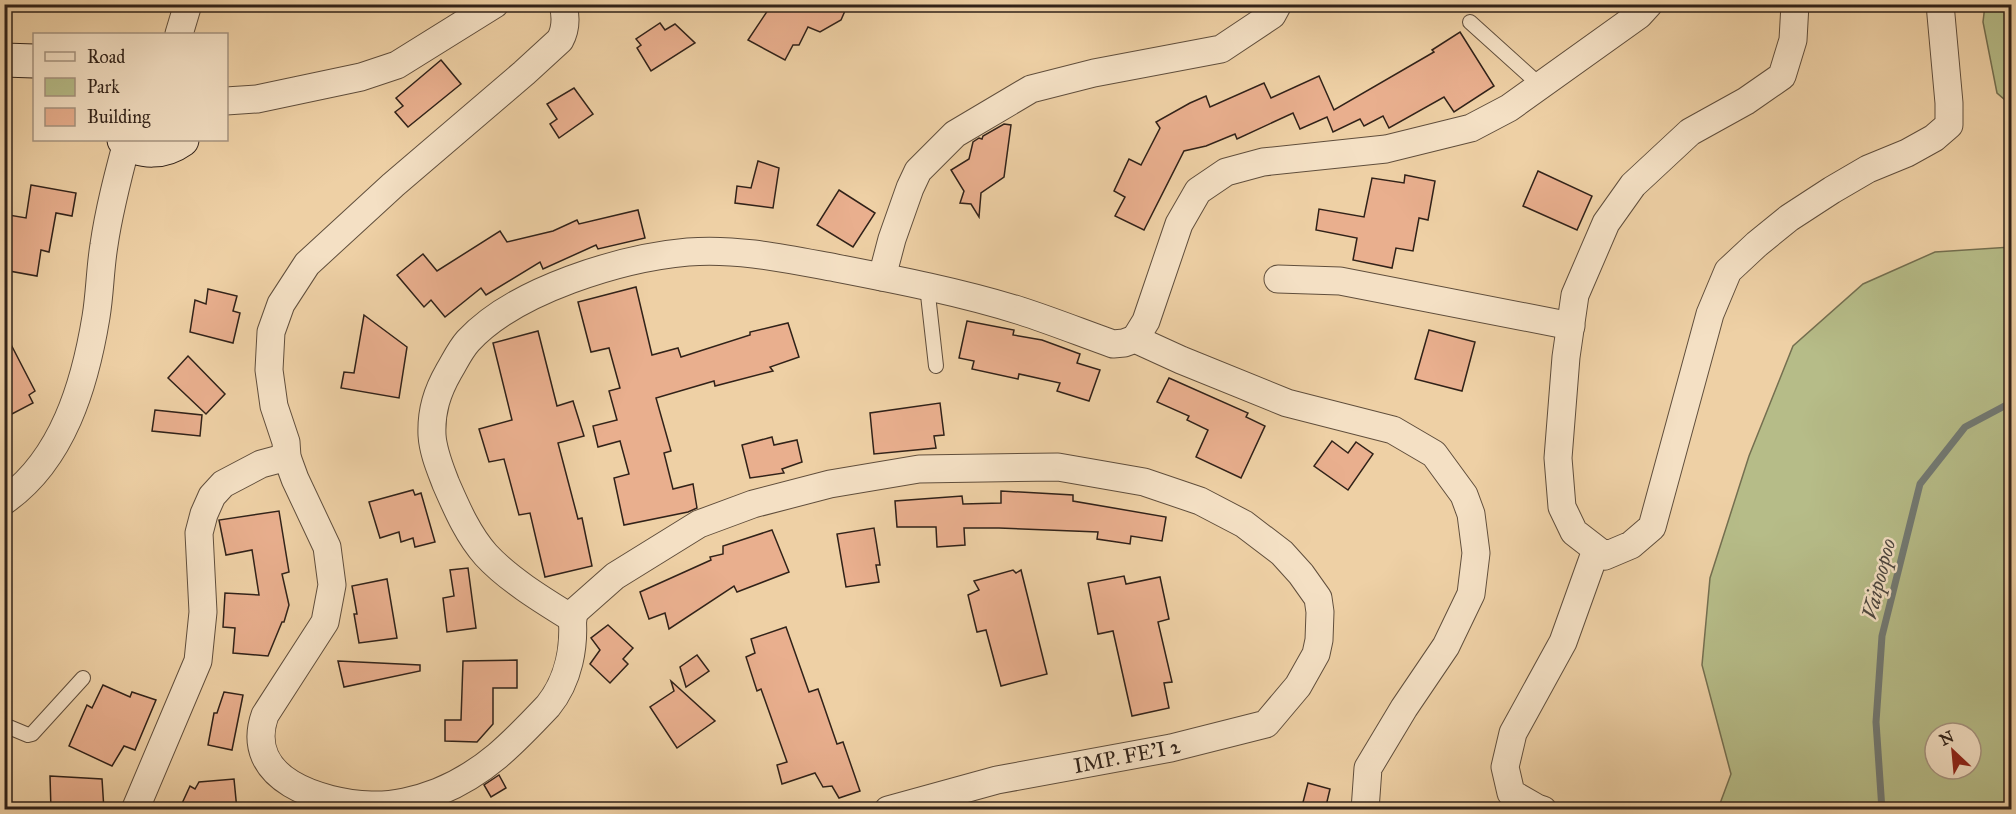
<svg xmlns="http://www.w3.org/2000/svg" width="2016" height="814" font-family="'IM FELL Great Primer',serif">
<rect width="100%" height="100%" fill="#eed0a5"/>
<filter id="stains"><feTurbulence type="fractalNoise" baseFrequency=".00333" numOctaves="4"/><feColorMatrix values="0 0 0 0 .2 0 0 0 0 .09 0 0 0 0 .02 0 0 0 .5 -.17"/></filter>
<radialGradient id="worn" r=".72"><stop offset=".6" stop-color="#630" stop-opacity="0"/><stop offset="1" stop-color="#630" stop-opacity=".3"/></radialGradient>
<g fill="#b6bc88" stroke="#746f50" stroke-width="1.5" fill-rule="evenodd">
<path d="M 1985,5 L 2011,5 L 2011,105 L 1997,93 L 1983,22 Z"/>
<path d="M 2011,247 L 2011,809 L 1718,809 L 1731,774 L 1702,665 L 1710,578 L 1749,456 L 1793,346 L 1863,284 L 1935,252 ZM 1935,733 L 1971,733 L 1971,769 L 1935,769 Z"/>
</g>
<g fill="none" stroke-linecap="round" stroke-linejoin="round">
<path stroke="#727a74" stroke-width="7" d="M 1882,810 L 1876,722 L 1882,636 L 1920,484 L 1965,427 L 2012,402"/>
</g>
<g fill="#e9af8e" stroke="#312219" stroke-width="1.5">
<path d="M 772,4 L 848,4 L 841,20 L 820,32 L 808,27 L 799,45 L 793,45 L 785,60 L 748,40 Z"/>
<path d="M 660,23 L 665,30 L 675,24 L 695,43 L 651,71 L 637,48 L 641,45 L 636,39 Z"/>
<path d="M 1460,32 L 1494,86 L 1454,112 L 1444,97 L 1389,128 L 1383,116 L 1364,126 L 1360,119 L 1333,132 L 1327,117 L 1300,129 L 1293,113 L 1237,139 L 1235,134 L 1206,146 L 1184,151 L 1144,230 L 1115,216 L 1125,197 L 1114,191 L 1129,159 L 1141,165 L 1160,128 L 1156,122 L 1190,103 L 1206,96 L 1210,107 L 1264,83 L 1271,98 L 1319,76 L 1334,110 L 1434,52 L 1432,50 Z"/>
<path d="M 441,60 L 461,84 L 408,127 L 395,112 L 403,106 L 396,98 Z"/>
<path d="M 574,88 L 593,114 L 559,138 L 550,124 L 557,119 L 547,104 Z"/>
<path d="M 1004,124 L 1011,125 L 1004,177 L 981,193 L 979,217 L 971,204 L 960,203 L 964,191 L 951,170 L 969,159 L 973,142 L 979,138 L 982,139 L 983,136 Z"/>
<path d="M 758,161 L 779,168 L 773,208 L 735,203 L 737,186 L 751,188 Z"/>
<path d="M 1538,171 L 1592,196 L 1577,230 L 1523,206 Z"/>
<path d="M 1405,175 L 1435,181 L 1428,220 L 1419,218 L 1413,251 L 1396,248 L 1392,268 L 1353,260 L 1357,238 L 1316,230 L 1319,209 L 1364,217 L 1372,178 L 1404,183 Z"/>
<path d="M 31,185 L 76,193 L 72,216 L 56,213 L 49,252 L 41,250 L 37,276 L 4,270 L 4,238 L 9,215 L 26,218 Z"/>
<path d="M 839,190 L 875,213 L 853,247 L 817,225 Z"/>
<path d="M 638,210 L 645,238 L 598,249 L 596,245 L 543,269 L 540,262 L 486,295 L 481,288 L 445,317 L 431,300 L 424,307 L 397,275 L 423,254 L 437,271 L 500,231 L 507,242 L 553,231 L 577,220 L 579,224 Z"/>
<path d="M 636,287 L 652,355 L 678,348 L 681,357 L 750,335 L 750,332 L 788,323 L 799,357 L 770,367 L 773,371 L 715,386 L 714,381 L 656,398 L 671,451 L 664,453 L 673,489 L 693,484 L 697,508 L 688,512 L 624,525 L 614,478 L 629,474 L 620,441 L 598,447 L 593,426 L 617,420 L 609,391 L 620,388 L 609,348 L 591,352 L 578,302 Z"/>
<path d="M 208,289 L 237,296 L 233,311 L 240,313 L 233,343 L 190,332 L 195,300 L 206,304 Z"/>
<path d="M 364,315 L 407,347 L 399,398 L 341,388 L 344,372 L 354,373 Z"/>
<path d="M 967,321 L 1014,330 L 1013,335 L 1042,340 L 1080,354 L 1077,363 L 1100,370 L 1089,401 L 1057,391 L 1060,383 L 1019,374 L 1018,379 L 972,369 L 974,361 L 959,358 Z"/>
<path d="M 1429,330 L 1475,342 L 1462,391 L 1415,379 Z"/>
<path d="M 4,331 L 35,391 L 29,395 L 33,403 L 10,415 L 4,405 Z"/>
<path d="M 538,331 L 557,406 L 573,401 L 584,436 L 558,443 L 578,519 L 582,518 L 592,566 L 545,577 L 530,513 L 519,515 L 504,459 L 489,462 L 479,429 L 512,420 L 493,343 Z"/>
<path d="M 188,356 L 225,394 L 206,414 L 168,378 Z"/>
<path d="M 1169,378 L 1248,413 L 1246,417 L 1265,426 L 1241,478 L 1196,457 L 1208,430 L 1187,420 L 1189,416 L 1157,402 Z"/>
<path d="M 940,403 L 944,435 L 934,436 L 936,448 L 874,454 L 870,413 Z"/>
<path d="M 155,410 L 202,415 L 200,436 L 152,431 Z"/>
<path d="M 772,437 L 774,445 L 797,440 L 802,462 L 782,469 L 784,473 L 750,478 L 742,445 Z"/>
<path d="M 1332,441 L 1348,453 L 1356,442 L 1373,454 L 1348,490 L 1314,466 Z"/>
<path d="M 413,490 L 415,495 L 421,493 L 435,542 L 415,547 L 413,538 L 401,542 L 399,532 L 380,538 L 369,502 Z"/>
<path d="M 1001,491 L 1073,495 L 1073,501 L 1166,517 L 1162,541 L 1131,536 L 1130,544 L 1097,539 L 1098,532 L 999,528 L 964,528 L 965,545 L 937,547 L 936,527 L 897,527 L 895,501 L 962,496 L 963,504 L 1001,503 Z"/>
<path d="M 279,511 L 289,572 L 282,574 L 289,605 L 284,622 L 282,622 L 268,656 L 233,653 L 235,628 L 223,627 L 225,593 L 259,595 L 252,550 L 226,555 L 219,520 Z"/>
<path d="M 874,528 L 880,565 L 876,565 L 879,582 L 846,587 L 837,534 Z"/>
<path d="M 772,530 L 789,572 L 737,592 L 734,586 L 669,629 L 665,613 L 649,619 L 640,592 L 711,560 L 710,557 L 723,554 L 723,546 Z"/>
<path d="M 468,568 L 476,628 L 447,632 L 443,598 L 454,596 L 450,570 Z"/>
<path d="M 1013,570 L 1016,573 L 1021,570 L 1047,674 L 1001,686 L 986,630 L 977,632 L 968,595 L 979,590 L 974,581 Z"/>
<path d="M 1124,576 L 1126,584 L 1160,577 L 1169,619 L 1158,622 L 1172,682 L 1164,683 L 1169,708 L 1132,716 L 1113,631 L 1098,634 L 1088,583 Z"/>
<path d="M 387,579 L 397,638 L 359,643 L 354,614 L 357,614 L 352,586 Z"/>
<path d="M 608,625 L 633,648 L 623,659 L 628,664 L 610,683 L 590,664 L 600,650 L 591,638 Z"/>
<path d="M 786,627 L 809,692 L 818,689 L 837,744 L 843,742 L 860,791 L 839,798 L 832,786 L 823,787 L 815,773 L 782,784 L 777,765 L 787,762 L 761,689 L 757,691 L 746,657 L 755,653 L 751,639 Z"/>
<path d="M 697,655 L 709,671 L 686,687 L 680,667 Z"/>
<path d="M 517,660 L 517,688 L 493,688 L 493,724 L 477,742 L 445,741 L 445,720 L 461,720 L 463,661 Z"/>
<path d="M 338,661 L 420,665 L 420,671 L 344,687 Z"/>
<path d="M 671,681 L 715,721 L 677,748 L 650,707 L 674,691 Z"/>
<path d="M 103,685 L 130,697 L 132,692 L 156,700 L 135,750 L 124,746 L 112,766 L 69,746 L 87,705 L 92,708 Z"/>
<path d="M 224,692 L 243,695 L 232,750 L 208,745 L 214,713 L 217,713 Z"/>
<path d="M 499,775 L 506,788 L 491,797 L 484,785 Z"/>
<path d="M 50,776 L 102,779 L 104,810 L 51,810 Z"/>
<path d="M 234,779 L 237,810 L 179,810 L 190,786 L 195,789 L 199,782 Z"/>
<path d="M 1308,783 L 1330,789 L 1325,810 L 1301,810 Z"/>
</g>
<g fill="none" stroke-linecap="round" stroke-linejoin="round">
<defs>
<g id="service">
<path d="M 1470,22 L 1541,86"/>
<path d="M 927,286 L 936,366"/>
<path d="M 4,725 L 28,735 L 32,734 L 83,678"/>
</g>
<g id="minor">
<path d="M 563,4 C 566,16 566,29 560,40 L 524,73 L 393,185 L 307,264 L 281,304 L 271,332 L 269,370 L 274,406 L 286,442 L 287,457 L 295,479 L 327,547 L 332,585 L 325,622 L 265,715 C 242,780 322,803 371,805 C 392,806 418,800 438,792 C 485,773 514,742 548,706 C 569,680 575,646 572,614 L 615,576 L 699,524 L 753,504 L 830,484 L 919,469 L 1058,467 L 1144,482 L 1200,501 L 1244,524 L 1282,553 L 1301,574 L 1318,598 L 1320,612 L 1319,640 L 1316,654 L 1298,686 L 1266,724 L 1171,748 L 997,780 L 888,810"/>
<path d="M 1795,4 L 1793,40 L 1782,76 L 1746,101 L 1690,132 L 1633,185 L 1606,223 L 1575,295 L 1566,357 L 1558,458 L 1562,507 L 1574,532 L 1605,556 L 1631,545 L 1652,527 L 1710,314 L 1728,271 L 1757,244 L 1789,218 L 1832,190 L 1868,169 L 1907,153 L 1934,138 L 1949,125 L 1949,103 L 1940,4"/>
<path d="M 179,34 L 188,4"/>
<path d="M 226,101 L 257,99 L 361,77 L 397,65 L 495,4"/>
<path d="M 882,277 L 892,239 L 910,188 L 918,171 L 955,134 L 1031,89 L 1094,73 L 1221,49 L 1272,15 L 1278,4"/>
<path d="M 1278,279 L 1340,281 L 1571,326"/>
<path d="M 1135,339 L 1146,321 L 1179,224 L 1198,191 L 1226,172 L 1263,162 L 1386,149 L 1471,128 L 1509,108 L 1639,15 L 1649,4"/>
<path d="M 4,501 C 63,460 85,384 96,317 C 100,293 100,269 104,245 C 109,210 118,176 127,142"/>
<path d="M 573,619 C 544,601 509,580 486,555 C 468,535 457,509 446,484 C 440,468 433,452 432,435 C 431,411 437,392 449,371 C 455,361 460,350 468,341 C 515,290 621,258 688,252 C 738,248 787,259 836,268 C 898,280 960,292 1021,311 C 1052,321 1082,333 1113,344 L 1124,343 L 1135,339 L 1181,360 L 1287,403 L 1393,430 L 1434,454 L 1464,495 L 1471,514 L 1476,553 L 1471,594 L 1446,646 L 1404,708 L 1368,768 L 1365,810"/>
<path d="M 135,810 L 198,661 L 203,612 L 199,533 L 204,514 L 212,496 L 223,484 L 261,464 L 287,457"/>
<path d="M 1543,810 L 1537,808 L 1511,793 L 1505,767 L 1513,733 L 1563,642 L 1596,550"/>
</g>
<g id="secondary">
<path d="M 4,60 L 34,61"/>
<path d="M 124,140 C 141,154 164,153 182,140"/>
</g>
</defs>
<use href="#service" stroke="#604e3c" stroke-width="16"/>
<use href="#minor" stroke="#604e3c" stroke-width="29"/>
<use href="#secondary" stroke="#312219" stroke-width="35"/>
<use href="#service" stroke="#f4e0c4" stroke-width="14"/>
<use href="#minor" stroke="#f4e0c4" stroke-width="27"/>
<use href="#secondary" stroke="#f4e0c4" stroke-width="33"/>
</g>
<g text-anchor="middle" stroke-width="5" stroke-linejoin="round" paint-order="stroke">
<g font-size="21" fill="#312219" stroke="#f4e0c4">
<text transform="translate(1127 756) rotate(-11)" y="7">IMP. FE'I 2</text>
</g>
<g font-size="22" font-style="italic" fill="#4c463f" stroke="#f4e0c4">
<text transform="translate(1878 579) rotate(-76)" y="8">Vaipoopoo</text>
</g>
</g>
<rect width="2016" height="814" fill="none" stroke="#eed0a5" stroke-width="24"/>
<rect x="6" y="6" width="2004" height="802" fill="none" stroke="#312219" stroke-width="3"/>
<rect x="12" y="12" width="1992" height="790" fill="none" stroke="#312219" stroke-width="1.5"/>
<rect x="33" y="33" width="195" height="108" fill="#f4e0c4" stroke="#a69480" stroke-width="1.5"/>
<rect x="45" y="52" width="30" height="9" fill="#f4e0c4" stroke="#a69480" stroke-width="1.5"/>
<text x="87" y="63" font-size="18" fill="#312219">Road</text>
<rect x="45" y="78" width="30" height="18" fill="#b6bc88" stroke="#a69480" stroke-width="1.5"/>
<text x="87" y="93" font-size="18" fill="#312219">Park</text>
<rect x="45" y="108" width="30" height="18" fill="#e9af8e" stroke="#a69480" stroke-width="1.5"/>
<text x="87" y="123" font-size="18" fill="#312219">Building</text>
<g transform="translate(1953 751) rotate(334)"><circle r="28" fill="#f4e0c4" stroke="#a69480" stroke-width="1.5"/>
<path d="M0-4.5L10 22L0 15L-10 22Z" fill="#8f2418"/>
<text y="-9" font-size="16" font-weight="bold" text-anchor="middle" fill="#312219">N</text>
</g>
<rect width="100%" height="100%" filter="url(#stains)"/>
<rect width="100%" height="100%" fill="url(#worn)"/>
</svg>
